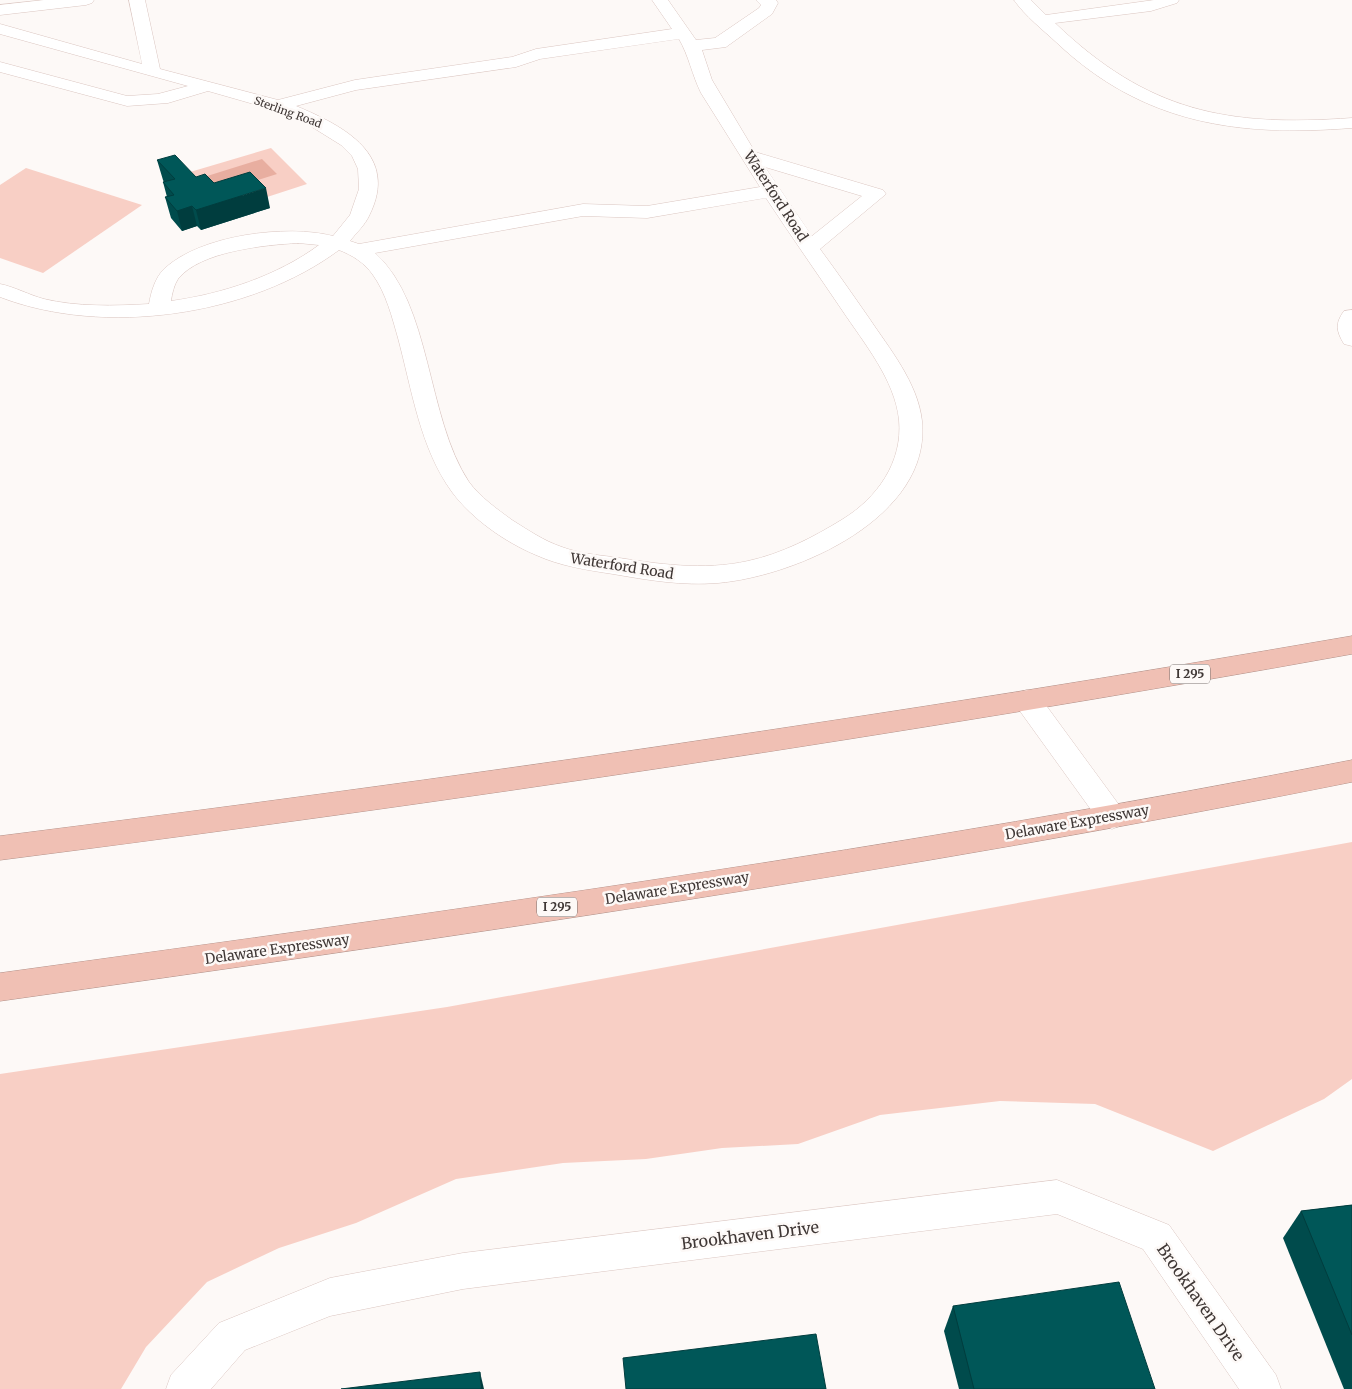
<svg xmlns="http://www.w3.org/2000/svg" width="1352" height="1389" font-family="Merriweather,serif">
<rect width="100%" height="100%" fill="#fdf9f7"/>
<g fill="#f8cfc5">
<path d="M 271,148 L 307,184 L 261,199 L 180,175 Z"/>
<path d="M 26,168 L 142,205 L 43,273 L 0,258 L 0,185 Z"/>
<path d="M 1352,842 L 1352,1079 L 1324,1099 L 1213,1151 L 1095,1104 L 1000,1101 L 880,1115 L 798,1144 L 722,1148 L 646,1159 L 563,1163 L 456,1179 L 356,1223 L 279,1248 L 207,1282 L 146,1347 L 121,1389 L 0,1389 L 0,1074 L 447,1007 Z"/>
</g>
<path fill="#e8aea0" d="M 262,159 L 277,174 L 227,190 L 221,194 L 204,177 Z"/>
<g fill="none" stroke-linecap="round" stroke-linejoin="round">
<defs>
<g id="minor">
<path d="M 44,0 L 94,0 L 92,3 L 86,5 L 0,15 L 0,5 Z"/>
<path d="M 129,0 L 145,0 L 160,69 L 278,100 L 355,80 L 512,57 L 536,49 L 672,29 L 652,0 L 668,0 L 696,40 L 715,38 L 759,8 L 761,5 L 756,0 L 776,0 L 778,3 L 772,14 L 726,47 L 702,50 L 712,80 L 755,152 L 883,190 L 886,194 L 820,249 C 837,272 853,295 869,318 C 889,348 918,383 922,421 C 932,517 797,576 718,583 C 683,586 647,580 613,574 C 587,570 560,566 536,555 C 505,542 472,519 452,492 C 420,448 412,390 398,338 C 392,317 386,293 373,275 C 365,263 352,255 339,250 C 250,316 104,337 0,297 L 0,284 C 15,287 29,295 44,299 C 77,307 115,306 149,304 C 151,292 155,278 164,269 C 200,235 287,224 333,236 L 350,215 L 359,189 L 358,169 L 352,156 L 341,145 L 304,122 L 257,105 L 208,91 L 168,103 L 127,106 L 0,72 L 0,62 L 127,96 L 158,94 L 188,86 L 0,34 L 0,24 L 142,64 ZM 679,39 C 689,56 692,75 701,93 L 760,187 L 647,206 L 583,204 L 359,244 L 350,241 C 356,233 365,225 369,216 C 400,155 344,126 296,106 L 356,90 L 516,67 L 540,59 ZM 765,167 L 862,196 L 812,236 ZM 766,198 C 791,236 817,273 842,310 C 864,343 895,380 899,420 C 903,462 877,498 843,519 C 814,537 781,554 748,561 C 703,571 658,564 613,557 C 596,555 578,553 562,547 C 544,541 528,530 512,520 C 497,509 480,497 469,482 C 426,417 432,304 375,253 L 583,216 L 647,218 ZM 298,243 L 319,245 C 277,276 222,294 171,301 C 172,294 174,285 178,279 C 200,251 265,245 298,243 Z"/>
<path d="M 1014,0 L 1031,0 L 1046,15 L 1154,0 L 1179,0 L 1177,3 L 1151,11 L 1055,23 C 1148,112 1227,127 1352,118 L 1352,128 C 1238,137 1143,124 1057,43 C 1043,30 1025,16 1014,0 Z"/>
<path d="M 1352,310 L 1352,346 L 1344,344 C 1336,331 1335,323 1344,311 Z"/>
<path d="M 1027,690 L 1037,693 L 1122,809 L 1127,817 L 1122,825 L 1112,829 L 1102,825 L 1017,707 L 1013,700 L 1017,693 Z"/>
<path d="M 1057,1180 L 1169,1225 L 1276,1375 L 1281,1389 L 1239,1389 L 1143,1249 L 1057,1214 L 463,1289 L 330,1316 L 245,1350 L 211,1389 L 166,1389 L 171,1375 L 219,1323 L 330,1278 L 463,1253 Z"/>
</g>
<g id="highway">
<path d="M 1352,636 L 1352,654 C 903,735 452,802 0,860 L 0,836 C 452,779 903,714 1352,636 Z"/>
<path d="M 1352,760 L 1352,782 C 904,872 452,937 0,1001 L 0,973 C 452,911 904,848 1352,760 Z"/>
</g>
</defs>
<use href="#minor" stroke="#dbc6c1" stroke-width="1"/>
<use href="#highway" stroke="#b29088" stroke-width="1"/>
<use href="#minor" fill="#fff" fill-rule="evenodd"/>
<use href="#highway" fill="#f0c0b4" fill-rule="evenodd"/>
</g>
<g fill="#004b4c">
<path d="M 157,160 L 196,177 L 214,183 L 270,208 L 201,230 L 197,226 L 182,231 L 171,218 L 165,197 L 167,197 L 163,182 L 164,182 L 163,180 Z"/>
<path d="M 1352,1205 L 1352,1389 L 1344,1389 L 1283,1238 L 1301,1211 Z"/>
<path d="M 953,1306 L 1155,1389 L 959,1389 L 944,1331 Z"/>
</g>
<g fill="#003d3e">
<path d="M 266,188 L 270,208 L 201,230 L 196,210 Z"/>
<path d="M 192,206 L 197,226 L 182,231 L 177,211 Z"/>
<path d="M 480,1372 L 484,1389 L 481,1389 Z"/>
</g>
<g fill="#005758" stroke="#003d3e">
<path d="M 175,155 L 196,177 L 205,174 L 214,183 L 250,172 L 266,188 L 196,210 L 192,206 L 177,211 L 165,197 L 174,195 L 163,182 L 175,179 L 157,160 Z"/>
<path d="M 1352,1205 L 1352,1335 L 1301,1211 Z"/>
<path d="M 1119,1282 L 1155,1389 L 974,1389 L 953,1306 Z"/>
<path d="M 816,1334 L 826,1389 L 626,1389 L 623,1358 Z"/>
<path d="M 480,1372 L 481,1389 L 341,1389 Z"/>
</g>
<g text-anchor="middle" stroke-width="5" stroke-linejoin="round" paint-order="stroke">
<g font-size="11" fill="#3f3735" stroke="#fdf9f7">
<text transform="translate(288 112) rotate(20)" y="4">Sterling Road</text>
</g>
<g fill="#fdf9f7" stroke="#78716f" stroke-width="1">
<rect x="1170" y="664.5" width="40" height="19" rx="4"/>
<rect x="537" y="897.5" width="40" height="19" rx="4"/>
</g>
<g font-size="12" font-weight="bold" fill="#3f3735">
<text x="1190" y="678">I 295</text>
<text x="557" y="911">I 295</text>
</g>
<g font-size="14" fill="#3f3735" stroke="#fdf9f7">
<text transform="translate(776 196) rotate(57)" y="5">Waterford Road</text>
<text transform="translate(622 566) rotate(9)" y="5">Waterford Road</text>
<text transform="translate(1077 822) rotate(-10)" y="5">Delaware Expressway</text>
<text transform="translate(677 888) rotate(-9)" y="5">Delaware Expressway</text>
<text transform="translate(277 949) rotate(-8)" y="5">Delaware Expressway</text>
</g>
<g font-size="16" fill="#3f3735" stroke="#fdf9f7">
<text transform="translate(750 1235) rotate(-7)" y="6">Brookhaven Drive</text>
<text transform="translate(1201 1302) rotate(55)" y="6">Brookhaven Drive</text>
</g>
</g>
</svg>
